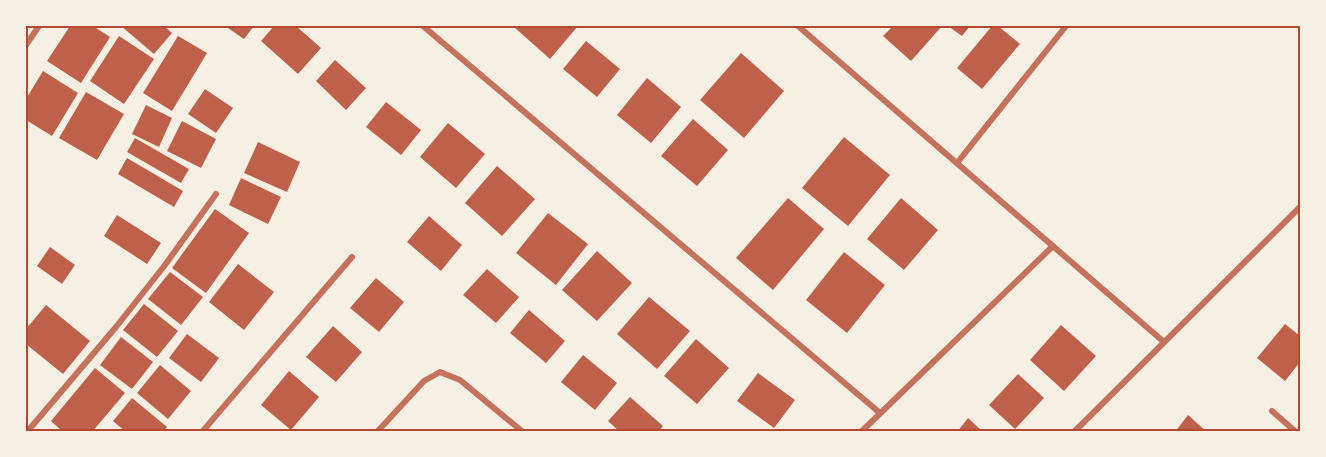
<svg xmlns="http://www.w3.org/2000/svg" width="1326" height="457" font-family="'Source Sans 3',sans-serif">
<rect width="100%" height="100%" fill="#f6efe4"/>
<g fill="#bf614a">
<path d="M 70,26 L 93,26 L 110,37 L 81,83 L 47,61 Z"/>
<path d="M 121,26 L 164,26 L 172,33 L 154,54 Z"/>
<path d="M 225,26 L 254,26 L 244,39 Z"/>
<path d="M 274,26 L 296,26 L 321,48 L 298,74 L 261,41 Z"/>
<path d="M 515,26 L 578,26 L 550,59 L 514,27 Z"/>
<path d="M 893,26 L 942,26 L 911,61 L 883,36 Z"/>
<path d="M 948,26 L 970,26 L 962,36 Z"/>
<path d="M 992,26 L 998,26 L 1020,44 L 982,89 L 957,68 Z"/>
<path d="M 119,36 L 154,59 L 124,104 L 90,81 Z"/>
<path d="M 178,36 L 207,53 L 172,111 L 143,93 Z"/>
<path d="M 586,41 L 620,69 L 597,97 L 563,69 Z"/>
<path d="M 741,53 L 784,91 L 744,138 L 700,100 Z"/>
<path d="M 335,60 L 366,88 L 346,110 L 316,81 Z"/>
<path d="M 43,71 L 78,93 L 52,136 L 26,120 L 26,99 Z"/>
<path d="M 647,78 L 681,107 L 651,143 L 617,115 Z"/>
<path d="M 205,89 L 233,108 L 216,133 L 188,114 Z"/>
<path d="M 86,92 L 124,114 L 97,160 L 59,138 Z"/>
<path d="M 386,102 L 421,130 L 401,155 L 366,127 Z"/>
<path d="M 146,105 L 172,118 L 159,147 L 132,134 Z"/>
<path d="M 693,119 L 728,150 L 697,186 L 661,156 Z"/>
<path d="M 182,121 L 216,139 L 201,168 L 167,151 Z"/>
<path d="M 448,123 L 485,154 L 456,188 L 420,157 Z"/>
<path d="M 844,137 L 890,175 L 848,226 L 802,188 Z"/>
<path d="M 135,138 L 189,169 L 181,183 L 127,152 Z"/>
<path d="M 258,142 L 300,162 L 287,192 L 244,173 Z"/>
<path d="M 127,158 L 183,191 L 174,207 L 118,174 Z"/>
<path d="M 497,166 L 535,199 L 502,236 L 465,203 Z"/>
<path d="M 241,178 L 281,197 L 268,224 L 229,205 Z"/>
<path d="M 788,198 L 824,229 L 773,290 L 736,258 Z"/>
<path d="M 901,198 L 938,230 L 904,270 L 867,239 Z"/>
<path d="M 215,209 L 249,233 L 206,293 L 172,268 Z"/>
<path d="M 548,213 L 588,244 L 556,285 L 516,253 Z"/>
<path d="M 117,215 L 161,243 L 147,264 L 104,236 Z"/>
<path d="M 429,216 L 462,245 L 441,271 L 407,242 Z"/>
<path d="M 50,247 L 75,265 L 62,284 L 37,266 Z"/>
<path d="M 597,251 L 632,283 L 597,321 L 562,290 Z"/>
<path d="M 844,252 L 885,285 L 847,333 L 806,300 Z"/>
<path d="M 238,264 L 274,292 L 244,330 L 209,302 Z"/>
<path d="M 487,269 L 519,297 L 496,323 L 463,295 Z"/>
<path d="M 170,272 L 203,297 L 181,325 L 148,299 Z"/>
<path d="M 376,278 L 404,302 L 379,332 L 350,308 Z"/>
<path d="M 649,297 L 690,331 L 657,369 L 617,334 Z"/>
<path d="M 144,304 L 178,331 L 157,357 L 123,330 Z"/>
<path d="M 46,305 L 90,341 L 63,374 L 26,344 L 26,329 Z"/>
<path d="M 529,310 L 565,341 L 546,363 L 510,333 Z"/>
<path d="M 1285,324 L 1300,336 L 1300,362 L 1285,381 L 1257,358 Z"/>
<path d="M 1061,325 L 1096,356 L 1064,391 L 1030,360 Z"/>
<path d="M 333,326 L 362,352 L 336,382 L 306,357 Z"/>
<path d="M 187,334 L 219,358 L 201,382 L 169,358 Z"/>
<path d="M 121,337 L 153,362 L 132,389 L 100,365 Z"/>
<path d="M 696,339 L 729,368 L 697,404 L 664,376 Z"/>
<path d="M 583,355 L 617,383 L 595,410 L 561,382 Z"/>
<path d="M 160,365 L 191,391 L 168,419 L 137,393 Z"/>
<path d="M 95,368 L 125,393 L 92,432 L 63,432 L 51,421 Z"/>
<path d="M 289,371 L 319,397 L 291,430 L 261,405 Z"/>
<path d="M 758,373 L 795,400 L 774,428 L 737,401 Z"/>
<path d="M 1018,374 L 1044,398 L 1015,429 L 989,405 Z"/>
<path d="M 630,397 L 663,426 L 658,432 L 620,432 L 608,421 Z"/>
<path d="M 132,398 L 167,427 L 163,432 L 126,432 L 113,421 Z"/>
<path d="M 1188,415 L 1207,432 L 1175,432 Z"/>
<path d="M 968,418 L 983,432 L 957,432 Z"/>
</g>
<g fill="none" stroke-linecap="round" stroke-linejoin="round">
<g stroke="#c5725c" stroke-width="6">
<path d="M 423,26 L 880,413"/>
<path d="M 798,26 L 1164,342"/>
<path d="M 26,45 L 39,26"/>
<path d="M 957,163 L 1066,26"/>
<path d="M 1272,411 L 1296,432"/>
<path d="M 27,432 L 116,327 L 165,265 L 216,194"/>
<path d="M 202,432 L 352,257"/>
<path d="M 377,432 L 424,381 L 440,372 L 460,380 L 523,432"/>
<path d="M 861,432 L 1053,246"/>
<path d="M 1074,432 L 1300,207"/>
</g>
</g>
<rect width="1326" height="457" fill="none" stroke="#f6efe4" stroke-width="54"/>
<rect x="27" y="27" width="1272" height="403" fill="none" stroke="#b5482f" stroke-width="2"/>
</svg>
